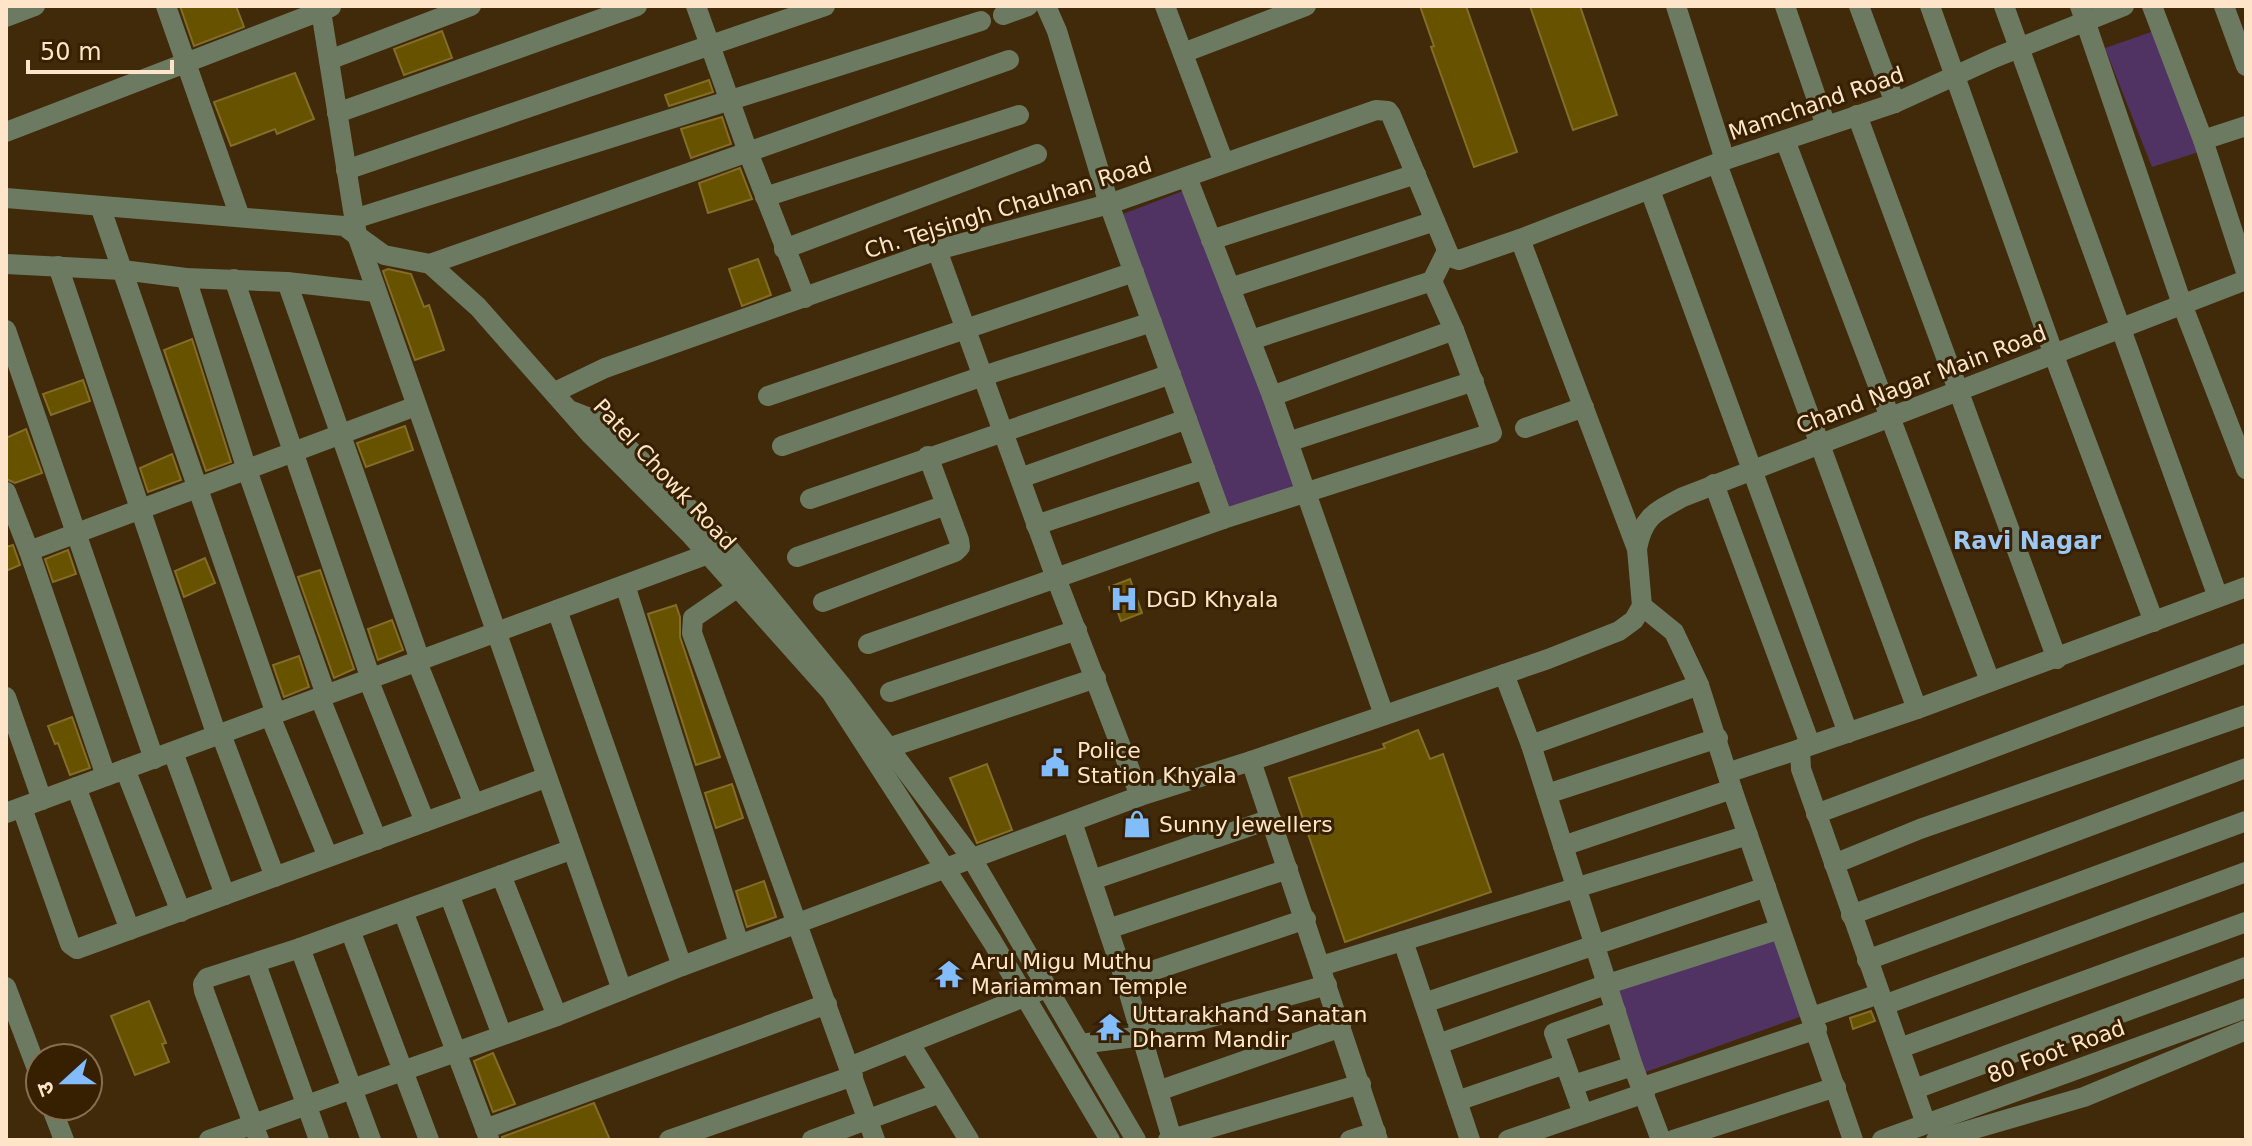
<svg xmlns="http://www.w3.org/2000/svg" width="2252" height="1146" font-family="'DejaVu Sans','Noto Sans Devanagari',sans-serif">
<rect width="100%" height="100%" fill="#402a0a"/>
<g fill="#503263">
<path d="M 2157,30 L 2202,151 L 2152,167 L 2105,48 Z"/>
<path d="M 1191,188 L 1307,485 L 1230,512 L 1115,217 Z"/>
<path d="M 1781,935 L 1808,1014 L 1643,1073 L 1615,990 Z"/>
</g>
<g fill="#675200" stroke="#846d27" stroke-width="2">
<path d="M 180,6 L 236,6 L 244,27 L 194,46 Z"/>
<path d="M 1420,6 L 1466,6 L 1517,152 L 1474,167 L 1431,47 L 1434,46 Z"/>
<path d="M 1530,6 L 1580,6 L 1617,115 L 1573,130 Z"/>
<path d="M 442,31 L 452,58 L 404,75 L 394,49 Z"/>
<path d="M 295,73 L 314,119 L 277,134 L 275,129 L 231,146 L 214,102 Z"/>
<path d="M 709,80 L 713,92 L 669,106 L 665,95 Z"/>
<path d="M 722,117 L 731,144 L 691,158 L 681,129 Z"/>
<path d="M 740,168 L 752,199 L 708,213 L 699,183 Z"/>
<path d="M 758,259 L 771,295 L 742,306 L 729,269 Z"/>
<path d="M 388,269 L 411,274 L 424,307 L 429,305 L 444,350 L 415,360 L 383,271 Z"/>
<path d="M 192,339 L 231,462 L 206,471 L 164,350 Z"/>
<path d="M 83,380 L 90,401 L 51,415 L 43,394 Z"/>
<path d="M 405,426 L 413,450 L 366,467 L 357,443 Z"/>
<path d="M 26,429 L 42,473 L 15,483 L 6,479 L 6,438 Z"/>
<path d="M 172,454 L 181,480 L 148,492 L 140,468 Z"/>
<path d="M 13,545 L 20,565 L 6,571 L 6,547 Z"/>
<path d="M 68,550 L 76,574 L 53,582 L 45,559 Z"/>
<path d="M 205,558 L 215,583 L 184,597 L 175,571 Z"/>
<path d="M 320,570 L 354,669 L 334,678 L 298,577 Z"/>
<path d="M 1130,579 L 1142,613 L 1121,621 L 1109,587 Z"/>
<path d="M 676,605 L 680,617 L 680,637 L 720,757 L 696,765 L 648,614 Z"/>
<path d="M 392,620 L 403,650 L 378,660 L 368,629 Z"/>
<path d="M 299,656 L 309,687 L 284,697 L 273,665 Z"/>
<path d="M 72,717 L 90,768 L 70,775 L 58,743 L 55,744 L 48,726 Z"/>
<path d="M 1418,730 L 1430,759 L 1443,754 L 1491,892 L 1345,942 L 1289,778 L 1385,748 L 1383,744 Z"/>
<path d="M 987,764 L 1012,830 L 977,843 L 950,778 Z"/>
<path d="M 732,784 L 743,818 L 716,828 L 705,793 Z"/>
<path d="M 764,881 L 776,917 L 747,927 L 736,891 Z"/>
<path d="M 149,1001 L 166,1043 L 162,1044 L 169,1062 L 135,1075 L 111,1016 Z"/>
<path d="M 1871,1011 L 1875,1021 L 1853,1029 L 1850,1018 Z"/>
<path d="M 493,1053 L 515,1104 L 493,1112 L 474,1061 Z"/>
<path d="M 594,1103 L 610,1140 L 502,1140 L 502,1137 Z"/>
</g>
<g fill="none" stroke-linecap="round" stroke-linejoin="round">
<g stroke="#6c7a61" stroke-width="20">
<path d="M 166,6 L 240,217"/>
<path d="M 696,6 L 748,152 L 805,298"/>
<path d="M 1046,6 L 1057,31 L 1109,204 L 1223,519"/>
<path d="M 1165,6 L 1224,163"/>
<path d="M 1676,6 L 1725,160"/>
<path d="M 1785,6 L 1826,126"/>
<path d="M 1859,6 L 1895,103"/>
<path d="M 1930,6 L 2059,369 L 2154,622"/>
<path d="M 2004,6 L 2218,597"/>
<path d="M 2080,6 L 2182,304 L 2246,469"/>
<path d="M 2152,6 L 2203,140 L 2246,272"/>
<path d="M 2224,6 L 2246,66"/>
<path d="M 321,11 L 357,235 L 622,990"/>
<path d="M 1003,15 L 1028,6"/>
<path d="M 6,17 L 35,6"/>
<path d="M 1183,53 L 1306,6"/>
<path d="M 329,60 L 471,6"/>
<path d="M 337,113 L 637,6"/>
<path d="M 1857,115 L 2057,659"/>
<path d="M 6,132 L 331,7"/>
<path d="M 1785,140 L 1990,681"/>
<path d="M 2203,140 L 2246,126"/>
<path d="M 1717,164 L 1917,709"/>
<path d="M 346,170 L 825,6"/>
<path d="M 1187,177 L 1272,396 L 1384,715"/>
<path d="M 1650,190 L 1848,733"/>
<path d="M 765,197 L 1019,115"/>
<path d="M 6,198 L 344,226 L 384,255 L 430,264 L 478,307 L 590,434 L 691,535 L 831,692 L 992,941 L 1110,1140"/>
<path d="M 100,206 L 276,714"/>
<path d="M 354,219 L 981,21"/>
<path d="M 1211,240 L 1416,174"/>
<path d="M 784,249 L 1037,154"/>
<path d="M 937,250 L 1056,578 L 1223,519 L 1492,433 L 1454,330 L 1432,281 L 1447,251"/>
<path d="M 6,264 L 122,270 L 186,278 L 287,282 L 376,292"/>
<path d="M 430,264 L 1009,60"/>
<path d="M 58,266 L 217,736"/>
<path d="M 186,278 L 247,470 L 326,695"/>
<path d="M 234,279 L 371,679"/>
<path d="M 287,282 L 420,660"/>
<path d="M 1230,288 L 1435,221"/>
<path d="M 6,330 L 154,759"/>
<path d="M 1251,340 L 1432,281"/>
<path d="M 555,392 L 605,368 L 937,250 L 1109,204 L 1376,110 L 1388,111 L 1391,115 L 1450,257 L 1459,260 L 1520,239 L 1725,160 L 1895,103 L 1994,58 L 2124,6"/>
<path d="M 768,396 L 1134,272"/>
<path d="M 1272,396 L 1454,330"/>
<path d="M 572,411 L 603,423 L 727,546 L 842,686 L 971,857 L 1136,1140"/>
<path d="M 1525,428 L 1584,407"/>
<path d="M 1288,442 L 1474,381"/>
<path d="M 782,446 L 983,376 L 1152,322"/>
<path d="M 1020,478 L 1187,419"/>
<path d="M 1714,484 L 1810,744"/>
<path d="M 6,492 L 29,551 L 106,776"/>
<path d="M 810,499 L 1171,374"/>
<path d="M 1036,525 L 1205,469"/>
<path d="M 1637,549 C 1643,516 1655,512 1683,497 L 2246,280"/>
<path d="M 29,551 L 416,406"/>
<path d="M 797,557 L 946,505"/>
<path d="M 625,585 L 739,944"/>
<path d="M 738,587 L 693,618 L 692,633 L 875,1140"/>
<path d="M 823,602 L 955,552 L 960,547 L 959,540 L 928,456"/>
<path d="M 1642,606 L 1674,632 L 1699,685 L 1732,789 L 1853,1140"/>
<path d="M 557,610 L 682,966"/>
<path d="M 868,644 L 1056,578 L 1140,796"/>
<path d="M 417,662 L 474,804"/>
<path d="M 1504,674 L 1531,745 L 1633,1066 L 1661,1140"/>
<path d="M 368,679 L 425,822"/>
<path d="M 890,692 L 1077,630"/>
<path d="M 6,697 L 42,800"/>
<path d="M 320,698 L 377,840"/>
<path d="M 270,716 L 328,857"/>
<path d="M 221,734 L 275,877"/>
<path d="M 1531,745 L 1699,685"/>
<path d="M 888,748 L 1096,678"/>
<path d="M 173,752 L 225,895"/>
<path d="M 1251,761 L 1378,1140"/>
<path d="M 125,769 L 181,912"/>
<path d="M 1727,773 L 1800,749"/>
<path d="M 76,787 L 130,930"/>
<path d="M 1547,794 L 1718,738"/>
<path d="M 22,808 L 70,944 L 77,949 L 545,778"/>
<path d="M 6,813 L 708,554"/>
<path d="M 1816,814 L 2246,653"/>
<path d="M 1072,822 L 1125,980 L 1172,1139"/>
<path d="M 1563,846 L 1732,789"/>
<path d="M 1834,864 L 1920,829 L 2246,715"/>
<path d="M 501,875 L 557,1016"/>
<path d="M 1092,880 L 1271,819"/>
<path d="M 449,894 L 502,1035"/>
<path d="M 403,911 L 489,1139"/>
<path d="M 1851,915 L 2246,768"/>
<path d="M 1108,929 L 1288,869"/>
<path d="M 350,930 L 429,1140"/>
<path d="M 1403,941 L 1470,1140"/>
<path d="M 300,948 L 371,1140"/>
<path d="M 1867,960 L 2246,821"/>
<path d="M 256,964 L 319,1140"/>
<path d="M 1321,966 L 1748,835"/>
<path d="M 1125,980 L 1306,919"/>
<path d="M 6,987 L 40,1077"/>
<path d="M 1424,1003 L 1766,887"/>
<path d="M 1884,1005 L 2246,872"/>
<path d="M 1812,1017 L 1879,994"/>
<path d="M 910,1044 L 969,1140"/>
<path d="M 1080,1044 L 1143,1036 L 1327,985"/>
<path d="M 1438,1044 L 1608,984 L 1780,929"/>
<path d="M 1900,1048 L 2246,922"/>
<path d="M 849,1067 L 1039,991"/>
<path d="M 1573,1085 L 1633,1066"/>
<path d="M 1643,1087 L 1817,1029"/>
<path d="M 1915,1089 L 2246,967"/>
<path d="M 1158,1091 L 1341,1027"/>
<path d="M 1457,1101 L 1565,1064"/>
<path d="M 51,1106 L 64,1140"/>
<path d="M 1583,1114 L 1554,1033 L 1616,1011"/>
<path d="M 1926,1124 L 1801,769 L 1800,749 L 1917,709 L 2246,587"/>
<path d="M 485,1129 L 827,1004"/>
<path d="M 209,1140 L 557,1016 L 682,966 L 1140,796 L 1251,761 L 1548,659 L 1619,631 L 1634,620 L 1642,606 L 1637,549 L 1520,239"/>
<path d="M 259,1140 L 204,991 L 203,984 L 207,978 L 300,948 L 570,850"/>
<path d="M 669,1140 L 853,1076"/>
<path d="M 812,1140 L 940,1093"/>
<path d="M 1168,1140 L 1361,1084"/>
<path d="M 1350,1140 L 1376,1132"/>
<path d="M 1508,1140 L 1645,1093"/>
<path d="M 1673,1140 L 1836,1087"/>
<path d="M 1882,1140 L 2246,1008"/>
<path d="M 1936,1140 L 2084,1097 L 2246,1030"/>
</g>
</g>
<defs>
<symbol id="hospital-bare" viewBox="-9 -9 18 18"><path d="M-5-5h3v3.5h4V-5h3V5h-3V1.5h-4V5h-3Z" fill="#83bcfb" stroke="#362001" stroke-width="2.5" paint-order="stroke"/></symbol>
<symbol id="civic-bare" viewBox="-9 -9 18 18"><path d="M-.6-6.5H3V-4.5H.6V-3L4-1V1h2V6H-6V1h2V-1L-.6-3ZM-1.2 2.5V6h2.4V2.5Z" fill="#83bcfb" stroke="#362001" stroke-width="2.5" paint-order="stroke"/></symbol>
<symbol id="shop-bare" viewBox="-9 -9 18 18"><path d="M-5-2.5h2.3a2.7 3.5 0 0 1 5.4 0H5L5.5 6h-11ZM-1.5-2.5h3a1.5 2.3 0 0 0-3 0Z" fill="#83bcfb" stroke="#362001" stroke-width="2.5" paint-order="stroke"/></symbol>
<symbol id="temple-bare" viewBox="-9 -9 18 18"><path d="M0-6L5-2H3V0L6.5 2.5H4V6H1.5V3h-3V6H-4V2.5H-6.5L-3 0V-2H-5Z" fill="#83bcfb" stroke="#362001" stroke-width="2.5" paint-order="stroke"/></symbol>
</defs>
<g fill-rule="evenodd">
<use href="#hospital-bare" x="1104" y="579" width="40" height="40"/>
<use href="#civic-bare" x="1035" y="743" width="40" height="40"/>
<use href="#shop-bare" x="1117" y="804" width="40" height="40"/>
<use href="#temple-bare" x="929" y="954" width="40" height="40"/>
<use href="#temple-bare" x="1090" y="1007" width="40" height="40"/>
</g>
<g text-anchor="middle" stroke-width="6" stroke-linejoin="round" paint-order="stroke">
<g font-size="22" fill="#fee5c9" stroke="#362001">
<text transform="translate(1816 103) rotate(-19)" y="8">Mamchand Road</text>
<text transform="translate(1008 207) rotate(-17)" y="8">Ch. Tejsingh Chauhan Road</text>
<text transform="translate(1921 379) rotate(-21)" y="8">Chand Nagar Main Road</text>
<text transform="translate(665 474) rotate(47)" y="8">Patel Chowk Road</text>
<text transform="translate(2056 1051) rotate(-20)" y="8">80 Foot Road</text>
</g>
<g font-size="22" fill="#fee5c9" stroke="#362001" text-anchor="start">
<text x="1146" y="607">DGD Khyala</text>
<text x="1077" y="758">Police<tspan x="1077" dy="25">Station Khyala</tspan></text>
<text x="1159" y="832">Sunny Jewellers</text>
<text x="971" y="969">Arul Migu Muthu<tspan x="971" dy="25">Mariamman Temple</tspan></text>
<text x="1132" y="1022">Uttarakhand Sanatan<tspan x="1132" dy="25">Dharm Mandir</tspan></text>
</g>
<g font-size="24" font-weight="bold" fill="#9dc8f6" stroke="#362001">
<text x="2027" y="549">Ravi Nagar</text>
</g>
</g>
<rect width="2252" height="1146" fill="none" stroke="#fee5c9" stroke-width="16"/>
<g transform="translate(64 1082) rotate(249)"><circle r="38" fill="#362001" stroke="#866f51" stroke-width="2"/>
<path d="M0-6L14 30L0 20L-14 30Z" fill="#83bcfb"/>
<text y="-12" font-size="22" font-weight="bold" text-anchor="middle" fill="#fee5c9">उ</text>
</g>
<path d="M28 60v12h144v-12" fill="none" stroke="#fee5c9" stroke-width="4"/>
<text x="40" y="60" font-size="24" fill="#fee5c9" stroke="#362001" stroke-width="6" paint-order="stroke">50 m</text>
</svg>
